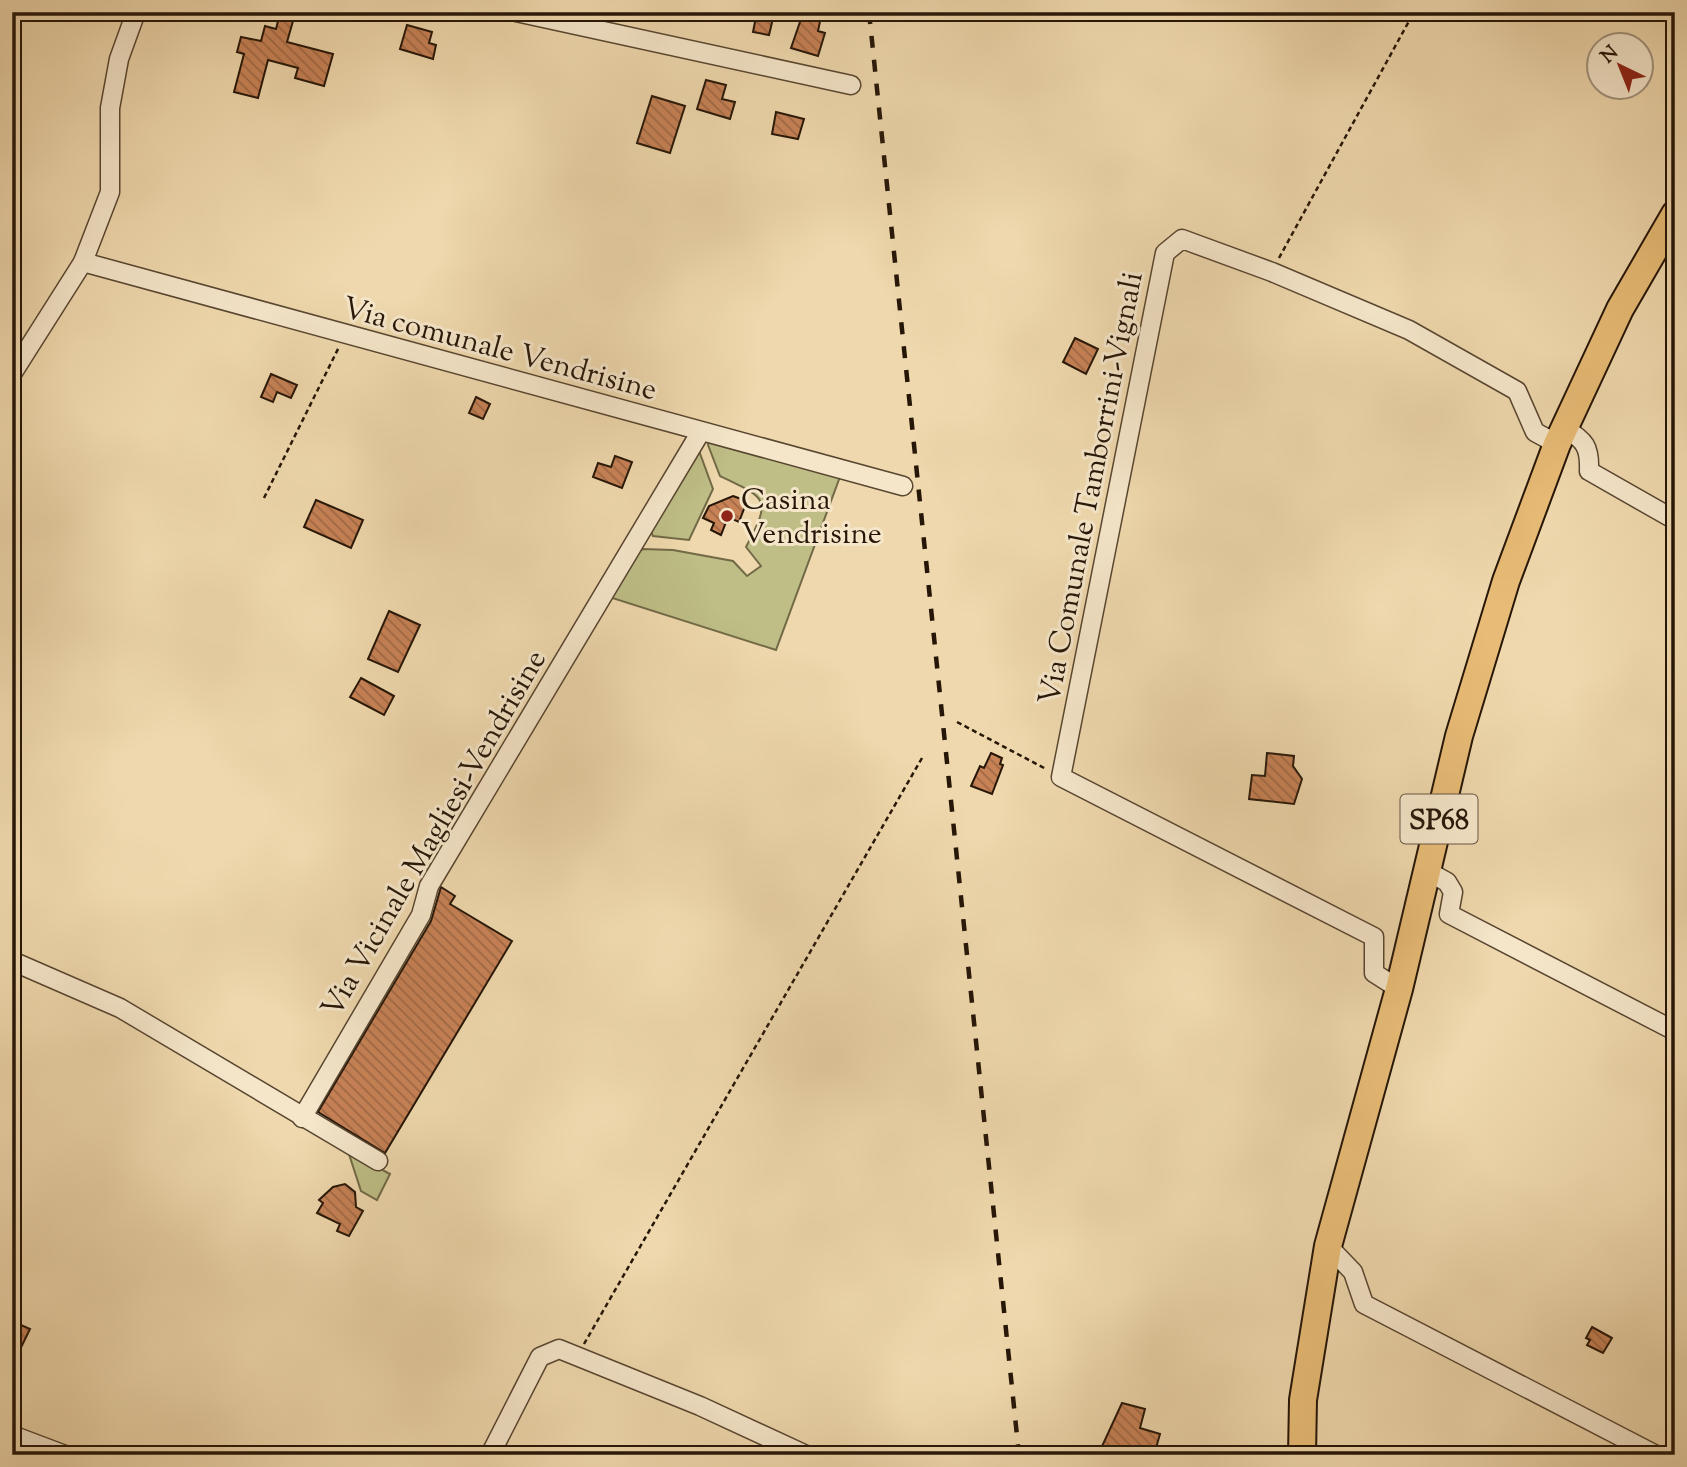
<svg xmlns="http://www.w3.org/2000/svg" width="1687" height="1467" font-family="'Sorts Mill Goudy',serif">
<defs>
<pattern id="building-back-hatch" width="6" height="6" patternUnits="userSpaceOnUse" patternTransform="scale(1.75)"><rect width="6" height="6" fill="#c78256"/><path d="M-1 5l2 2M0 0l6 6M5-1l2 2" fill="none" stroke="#a16945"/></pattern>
</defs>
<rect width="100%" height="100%" fill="#efd8ad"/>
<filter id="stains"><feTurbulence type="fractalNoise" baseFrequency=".00286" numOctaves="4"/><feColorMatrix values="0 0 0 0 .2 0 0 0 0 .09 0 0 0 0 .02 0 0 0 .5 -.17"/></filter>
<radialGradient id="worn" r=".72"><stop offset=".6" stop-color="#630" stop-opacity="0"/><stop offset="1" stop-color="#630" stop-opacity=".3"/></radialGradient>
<g fill="#bebe86" stroke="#726a47" stroke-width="2">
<path d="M 709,439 L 841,474 L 776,650 L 606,596 L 634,553 L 643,549 L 673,550 L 733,561 L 747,576 L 761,566 L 746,547 C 771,499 769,499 720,476 L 708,445 Z"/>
<path d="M 698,448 L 713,489 L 689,540 L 653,536 L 650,528 Z"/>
<path d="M 348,1151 L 390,1174 L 377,1200 L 361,1191 Z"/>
</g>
<g fill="url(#building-back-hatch)" stroke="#261608" stroke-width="2">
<path d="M 757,12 L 774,14 L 769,35 L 753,32 Z"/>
<path d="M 807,12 L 822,12 L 818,31 L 825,33 L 818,56 L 791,48 L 801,19 L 804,20 Z"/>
<path d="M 279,17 L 293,21 L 287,42 L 333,54 L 324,86 L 295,78 L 298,68 L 268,60 L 258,98 L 234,92 L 244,54 L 237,52 L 241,37 L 261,41 L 265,26 L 276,29 Z"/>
<path d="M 407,25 L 432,32 L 429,43 L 436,45 L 433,59 L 400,49 Z"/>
<path d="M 706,80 L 726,85 L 722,99 L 735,102 L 730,119 L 697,109 Z"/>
<path d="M 652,96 L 685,106 L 670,153 L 637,143 Z"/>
<path d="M 776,112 L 804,119 L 798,139 L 772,134 Z"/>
<path d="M 1075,338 L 1098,349 L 1086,374 L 1063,362 Z"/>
<path d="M 271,374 L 297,385 L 291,398 L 277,392 L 273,402 L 261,397 Z"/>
<path d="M 476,397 L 490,404 L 483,419 L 469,413 Z"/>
<path d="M 615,456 L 632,462 L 622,488 L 593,477 L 598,463 L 611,467 Z"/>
<path d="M 733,496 L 747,501 L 739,522 L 728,517 L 721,535 L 711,530 L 714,523 L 703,518 L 709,506 Z"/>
<path d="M 316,500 L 363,520 L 351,548 L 304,527 Z"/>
<path d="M 389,611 L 420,625 L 398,672 L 368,659 Z"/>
<path d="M 361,678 L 394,696 L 384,715 L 350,697 Z"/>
<path d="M 991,753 L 1002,758 L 1000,764 L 1003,765 L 992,794 L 971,786 L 980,766 L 984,768 Z"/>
<path d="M 1267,753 L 1294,756 L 1293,766 L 1302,779 L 1294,804 L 1249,799 L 1252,775 L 1265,776 Z"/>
<path d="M 441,887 L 455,896 L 450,904 L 512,941 L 385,1153 L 318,1112 L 431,921 Z"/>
<path d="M 345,1184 L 355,1192 L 356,1207 L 363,1211 L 349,1236 L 337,1231 L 340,1224 L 317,1213 L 323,1203 L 319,1200 L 333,1187 Z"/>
<path d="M 12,1321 L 30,1329 L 12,1366 Z"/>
<path d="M 1592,1327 L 1612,1338 L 1603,1353 L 1587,1345 L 1590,1340 L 1586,1338 Z"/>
<path d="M 1122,1403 L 1145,1409 L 1140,1428 L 1160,1434 L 1154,1455 L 1098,1455 Z"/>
</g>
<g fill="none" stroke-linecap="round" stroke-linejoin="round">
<defs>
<g id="minor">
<path d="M 516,12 L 851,85"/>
<path d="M 83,262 L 903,486"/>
<path d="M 12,374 L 83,262 L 110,192 L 110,108 L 119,59 L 136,12"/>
<path d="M 1564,428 C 1585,440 1590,447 1589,471 L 1675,520"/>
<path d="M 1427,871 L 1447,882 L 1453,892 L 1449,914 L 1675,1031"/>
<path d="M 12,961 L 120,1008 L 378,1161"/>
<path d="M 1399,989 L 1374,973 L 1374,937 L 1061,777 L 1165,253 L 1182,239 L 1272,272 L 1409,330 L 1517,391 L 1535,432 L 1557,444"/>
<path d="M 302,1118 L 421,915 L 429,886 L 700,433"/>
<path d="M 1328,1246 L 1353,1272 L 1364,1304 L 1656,1455"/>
<path d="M 12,1435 L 65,1455"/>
<path d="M 490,1455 L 540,1357 L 559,1349 L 700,1406 L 806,1455"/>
</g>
<path id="primary" d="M 1302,1455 L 1303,1400 L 1328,1246 L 1399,989 L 1459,736 L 1506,581 L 1557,444 L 1620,309 L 1675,214"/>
</defs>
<use href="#minor" stroke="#584631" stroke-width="21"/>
<use href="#primary" stroke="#261608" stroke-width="30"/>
<g stroke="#261608" stroke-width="2.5" stroke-dasharray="5 3.5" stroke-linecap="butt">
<path d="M 1279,258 L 1414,12"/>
<path d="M 264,498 L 339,347"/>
<path d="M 957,722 L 1046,769"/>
<path d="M 584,1344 L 922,758"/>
</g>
<use href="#minor" stroke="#f5e6ca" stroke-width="18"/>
<use href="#primary" stroke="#e8bc76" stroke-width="26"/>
<path stroke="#261608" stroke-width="4.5" stroke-dasharray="12 12" stroke-linecap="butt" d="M 869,12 L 1019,1455"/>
</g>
<circle fill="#8f2418" stroke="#f5e6ca" stroke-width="2.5" cx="727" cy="516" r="7"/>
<g text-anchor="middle" stroke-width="6" stroke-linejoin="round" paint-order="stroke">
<rect fill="#f5e6ca" stroke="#645442" stroke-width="2" x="1400.5" y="794.5" width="77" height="49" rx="5"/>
<g font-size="28" font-weight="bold" fill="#261608">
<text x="1439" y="829">SP68</text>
</g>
<g font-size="30" fill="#261608" stroke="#f5e6ca">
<text transform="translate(500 348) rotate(15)" y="10">Via comunale Vendrisine</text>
<text transform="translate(1090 488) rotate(-79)" y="10">Via Comunale Tamborrini-Vignali</text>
<text transform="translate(433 833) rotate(-60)" y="10">Via Vicinale Magliesi-Vendrisine</text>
</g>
<g font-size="30" fill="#261608" stroke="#f5e6ca" text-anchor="start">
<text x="741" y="509">Casina<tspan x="741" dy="34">Vendrisine</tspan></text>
</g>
</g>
<rect width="1687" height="1467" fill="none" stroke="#efd8ad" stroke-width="42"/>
<rect x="14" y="14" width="1659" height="1439" fill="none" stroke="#261608" stroke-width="3.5"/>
<rect x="21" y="21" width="1645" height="1425" fill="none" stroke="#261608" stroke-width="2"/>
<g transform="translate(1620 66) rotate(317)"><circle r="33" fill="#f5e6ca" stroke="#a2937c" stroke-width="2"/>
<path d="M0-5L12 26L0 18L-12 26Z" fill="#8f2418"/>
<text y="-10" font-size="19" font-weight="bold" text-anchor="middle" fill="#261608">N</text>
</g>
<rect width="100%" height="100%" filter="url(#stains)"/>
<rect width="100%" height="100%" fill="url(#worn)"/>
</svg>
